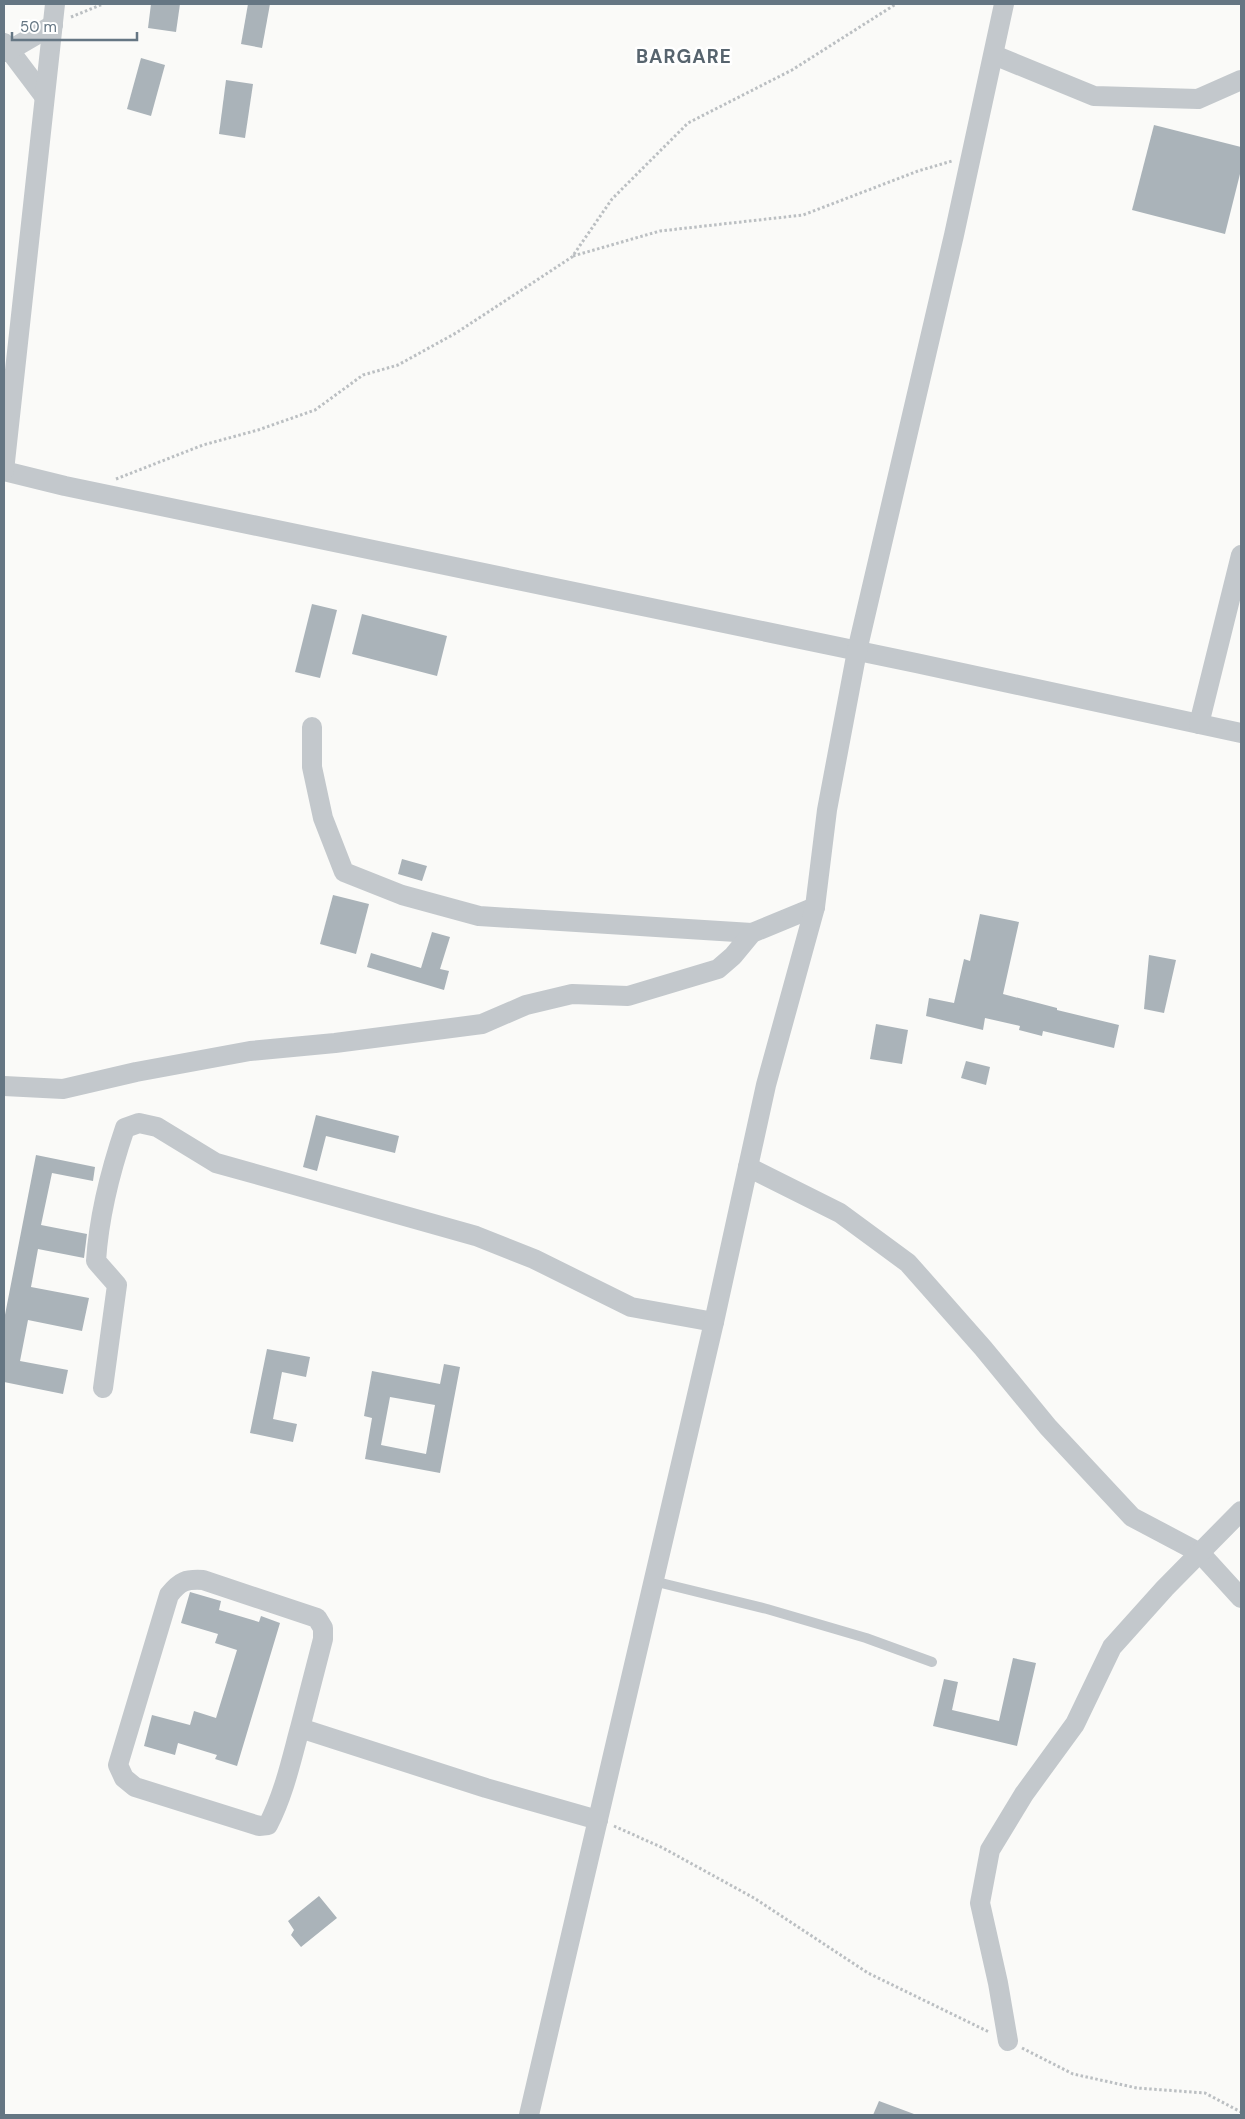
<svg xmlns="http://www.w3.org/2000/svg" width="1245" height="2119" font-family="'DM Sans',sans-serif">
<rect width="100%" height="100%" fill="#fafaf8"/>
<g fill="#aab3b9" fill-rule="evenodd">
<path d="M 151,4 L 180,4 L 176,32 L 148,28 Z"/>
<path d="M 248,4 L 270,4 L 262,48 L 241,44 Z"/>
<path d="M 141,58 L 165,65 L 151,116 L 127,109 Z"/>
<path d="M 226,80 L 253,84 L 245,138 L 219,134 Z"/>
<path d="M 1154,125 L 1241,147 L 1241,170 L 1225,234 L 1132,210 Z"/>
<path d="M 312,604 L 337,610 L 320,678 L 295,672 Z"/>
<path d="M 362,614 L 447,636 L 437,676 L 352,654 Z"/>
<path d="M 402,859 L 427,866 L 422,881 L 398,874 Z"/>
<path d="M 333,895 L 369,904 L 356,954 L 320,944 Z"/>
<path d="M 980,914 L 1019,922 L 1003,994 L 1057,1008 L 1057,1010 L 1119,1025 L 1114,1048 L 1043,1031 L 1042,1036 L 1019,1030 L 1020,1026 L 985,1018 L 983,1030 L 926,1016 L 929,998 L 954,1003 L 964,959 L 970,961 Z"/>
<path d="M 432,932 L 450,937 L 440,969 L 449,971 L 444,990 L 367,967 L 371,953 L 421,968 Z"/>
<path d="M 1149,955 L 1176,960 L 1164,1013 L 1144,1009 Z"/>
<path d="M 876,1024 L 908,1030 L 902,1064 L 870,1059 Z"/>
<path d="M 966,1061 L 990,1067 L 986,1085 L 961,1078 Z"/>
<path d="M 316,1115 L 399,1136 L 395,1153 L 326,1136 L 317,1171 L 303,1167 Z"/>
<path d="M 36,1155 L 95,1167 L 93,1181 L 52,1173 L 41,1225 L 87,1234 L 84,1258 L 38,1249 L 31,1287 L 89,1298 L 82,1331 L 28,1320 L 20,1361 L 68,1370 L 63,1394 L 4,1382 L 4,1320 Z"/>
<path d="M 267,1349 L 310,1357 L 306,1377 L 282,1372 L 273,1419 L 297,1424 L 293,1442 L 250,1433 Z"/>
<path d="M 444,1364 L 460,1367 L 440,1473 L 365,1459 L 372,1418 L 364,1416 L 372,1371 L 440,1384 ZM 390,1397 L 435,1405 L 426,1454 L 381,1445 Z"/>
<path d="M 190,1592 L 221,1601 L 219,1610 L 259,1622 L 261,1616 L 280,1623 L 237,1766 L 215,1759 L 217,1755 L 178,1743 L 175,1755 L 144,1746 L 152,1715 L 190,1725 L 194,1711 L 216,1718 L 237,1650 L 215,1643 L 218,1634 L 181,1623 Z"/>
<path d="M 1013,1658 L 1036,1663 L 1017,1746 L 933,1726 L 944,1679 L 958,1682 L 952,1710 L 999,1721 Z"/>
<path d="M 319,1896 L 337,1918 L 301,1947 L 291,1935 L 294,1930 L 288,1921 Z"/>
<path d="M 879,2101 L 914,2114 L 914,2115 L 873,2115 Z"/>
</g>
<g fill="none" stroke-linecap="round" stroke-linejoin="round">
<g stroke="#bbbfc2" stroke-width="3" stroke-dasharray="2.5 2.5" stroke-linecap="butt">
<path d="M 71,17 L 103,4"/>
<path d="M 573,256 L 660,231 L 803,215 L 918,171 L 952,161"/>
<path d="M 116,479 L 203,445 L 258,430 L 315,410 L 363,375 L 398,365 L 456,333 L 572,257 L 612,199 L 688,123 L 792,70 L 896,4"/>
<path d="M 614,1826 L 663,1848 L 754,1898 L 868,1973 L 989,2032"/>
<path d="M 1022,2048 L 1073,2074 L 1137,2088 L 1205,2093 L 1241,2112"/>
</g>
<path stroke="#c3c8cc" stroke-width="10" d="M 653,1581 L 767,1609 L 866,1638 L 932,1662"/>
<g stroke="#c3c8cc" stroke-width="20">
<path d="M 4,43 L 44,96"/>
<path d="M 4,52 L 10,50 L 53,25"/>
<path d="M 994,55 L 1094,96 L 1198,99 L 1241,80"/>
<path d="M 4,471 L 65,486 L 916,663 L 1241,733"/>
<path d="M 4,471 L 55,4"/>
<path d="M 1199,724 L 1241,555"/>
<path d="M 312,727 L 312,767 L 323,818 L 344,872 L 402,895 L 479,916 L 752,933"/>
<path d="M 4,1086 L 63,1089 L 136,1072 L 250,1051 L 335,1043 L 482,1024 L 526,1005 L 572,994 L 628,996 L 718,969 L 733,956 L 752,933 L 815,907"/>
<path d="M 748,1167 L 840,1213 L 908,1263 L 983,1348 L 1048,1427 L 1132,1517 L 1200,1553 L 1241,1598"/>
<path d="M 103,1388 L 117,1285 L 96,1261 C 99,1215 110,1172 125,1128 L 139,1123 L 157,1127 L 216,1163 L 476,1236 L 534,1259 L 631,1307 L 714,1322"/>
<path d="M 300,1728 L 323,1639 L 323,1628 L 317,1618 L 203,1580 C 186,1579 180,1581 169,1595 L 118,1765 L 124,1778 L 135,1787 L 259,1826 L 268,1825 C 284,1794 291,1761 300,1728 L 486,1788 L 598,1820"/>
<path d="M 1008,2041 L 998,1983 L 980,1903 L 990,1850 L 1024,1794 L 1075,1724 L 1112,1647 L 1165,1588 L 1241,1511"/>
<path d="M 529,2115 L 714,1322 L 766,1085 L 815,907 L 827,810 L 857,651 L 954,235 L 1004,4"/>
</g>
</g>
<g text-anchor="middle" stroke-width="5" stroke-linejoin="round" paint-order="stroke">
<g font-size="19" font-weight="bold" letter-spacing="1" fill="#57646e" stroke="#fff">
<text x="684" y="63">BARGARE</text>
</g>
</g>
<rect width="1245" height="2119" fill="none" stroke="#657683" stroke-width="10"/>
<path d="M12 32v8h125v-8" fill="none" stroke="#657683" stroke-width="2.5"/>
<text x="20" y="32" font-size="15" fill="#657683" stroke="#ffffff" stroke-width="4" paint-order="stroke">50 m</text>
</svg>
